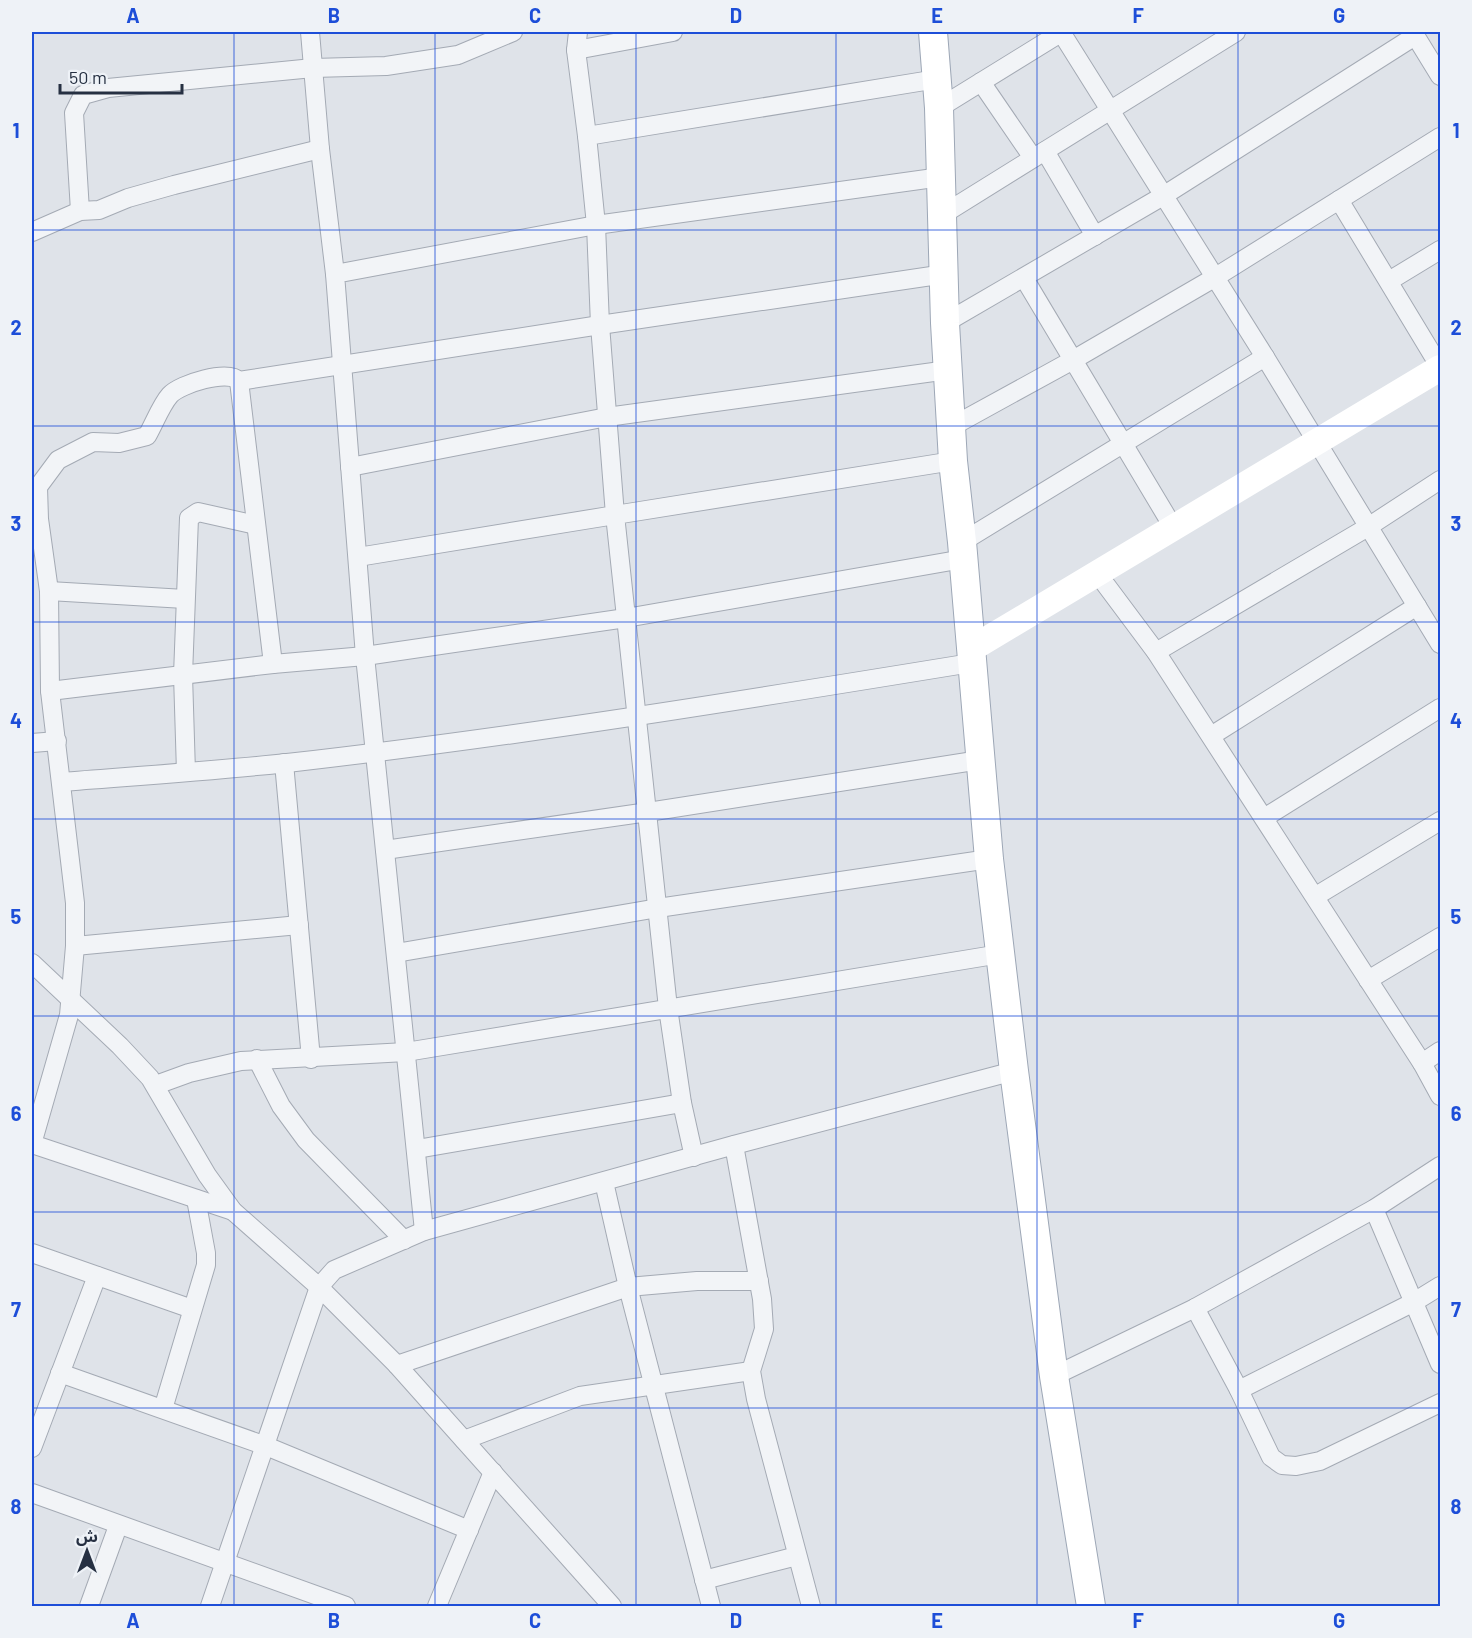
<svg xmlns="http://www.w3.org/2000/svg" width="1472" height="1638" font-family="Barlow,'Noto Sans Arabic',sans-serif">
<rect width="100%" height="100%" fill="#dfe3e9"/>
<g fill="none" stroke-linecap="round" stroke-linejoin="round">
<defs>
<g id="street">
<path d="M 310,32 L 320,149 L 335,274"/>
<path d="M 578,32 L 576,50 L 587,136"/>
<path d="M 1061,32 L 1265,357 L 1440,644"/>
<path d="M 1413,32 L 1440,76"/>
<path d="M 576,50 L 673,32"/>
<path d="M 981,82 L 1033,158"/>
<path d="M 939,108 L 1062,32"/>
<path d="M 1045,151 L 1095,236"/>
<path d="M 1339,200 L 1440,367"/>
<path d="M 80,211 L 74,113 L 83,95 L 108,88 L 313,68 L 386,66 L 458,55 L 513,32"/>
<path d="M 942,215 L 1236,32"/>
<path d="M 32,232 L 80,211 L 99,210 L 128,198 L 174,185 L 320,149"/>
<path d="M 1024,278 L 1173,527"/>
<path d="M 1389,281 L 1440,250"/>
<path d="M 945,323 L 1163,196 L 1415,36"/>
<path d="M 239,381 L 273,664"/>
<path d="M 951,427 L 1073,360 L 1214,278 L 1440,137"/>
<path d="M 350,467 L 607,417 L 948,370"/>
<path d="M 962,542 L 1265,357"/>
<path d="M 358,557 L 615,515 L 600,325 L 596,225 L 587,136 L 937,79"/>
<path d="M 1097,573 L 1156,652 L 1422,1063"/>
<path d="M 49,591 L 185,599"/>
<path d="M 1156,652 L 1368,527 L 1440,480"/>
<path d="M 50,691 L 273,664 L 365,656 L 626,618 L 963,559"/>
<path d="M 1211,736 L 1417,606"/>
<path d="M 32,743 L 57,741"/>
<path d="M 284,763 L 311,1059"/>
<path d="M 186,772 L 183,675 L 189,518 L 198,512 L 256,525"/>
<path d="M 61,782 C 136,776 212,771 287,763 C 516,737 744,700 971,663"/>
<path d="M 1264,818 L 1440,708"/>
<path d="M 385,850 L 648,812 L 980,760"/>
<path d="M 1316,896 L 1440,821"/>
<path d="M 75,946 L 299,925"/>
<path d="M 396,953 L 658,908 L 989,859"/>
<path d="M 32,963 L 120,1046 L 150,1078 L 207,1175 L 233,1211 L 319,1287 L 397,1365 L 612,1606"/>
<path d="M 1368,980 L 1440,937"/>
<path d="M 1440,1051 L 1422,1063 L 1440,1096"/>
<path d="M 257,1059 L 281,1106 L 306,1140 L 404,1240"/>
<path d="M 156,1085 L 189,1073 L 241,1061 L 406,1052 L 1000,954"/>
<path d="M 32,1144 L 69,1015 L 75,946 L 75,903 L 50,691 L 49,591 L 39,519 L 38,487 L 58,460 L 93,442 L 119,443 L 147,436 C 154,424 161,405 170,395 C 180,384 228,369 239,381 L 600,325 L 945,274"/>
<path d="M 32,1144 L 233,1211"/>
<path d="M 734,1145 L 762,1299 L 764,1329 L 751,1371 L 756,1399 L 811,1606"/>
<path d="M 417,1149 L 682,1103"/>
<path d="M 694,1157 L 682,1103 L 668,1008 L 615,515 L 953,461"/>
<path d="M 604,1182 L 628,1287 L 711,1606"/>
<path d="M 1374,1209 L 1440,1364"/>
<path d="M 424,1231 L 365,656 L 335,274 L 596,225 L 941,177"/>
<path d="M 32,1253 L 192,1309"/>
<path d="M 1195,1308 L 1239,1390 L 1271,1457 L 1282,1465 L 1296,1466 L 1320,1461 L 1440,1403"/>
<path d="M 397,1365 L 628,1287 L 697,1281 L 759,1281"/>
<path d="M 60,1373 L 266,1446 L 469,1530"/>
<path d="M 1054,1376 L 1195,1308 L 1374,1209 L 1440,1166"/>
<path d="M 1239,1390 L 1414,1302 L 1440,1286"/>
<path d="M 163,1409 L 206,1265 L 206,1253 L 196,1199"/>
<path d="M 464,1440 L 580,1396 L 751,1371"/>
<path d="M 32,1448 L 97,1276"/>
<path d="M 32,1493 L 346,1606"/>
<path d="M 704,1580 L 797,1556"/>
<path d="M 89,1606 L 118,1526"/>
<path d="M 210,1606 L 319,1287 L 334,1270 L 424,1231 L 734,1145 L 1014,1071"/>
<path d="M 437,1606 L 493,1472"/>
</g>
<path id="primary" d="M 933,32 L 939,108 L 945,323 L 953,461 L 962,542 L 989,859 L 1014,1071 L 1054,1376 L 1091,1606"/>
</defs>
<use href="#street" stroke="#a4aab4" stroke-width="20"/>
<use href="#primary" stroke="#9da7b6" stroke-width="30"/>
<use href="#street" stroke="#f2f4f7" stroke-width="18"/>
<path stroke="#fff" stroke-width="26" d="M 971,649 L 1440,368"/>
<use href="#primary" stroke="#fff" stroke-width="28"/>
</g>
<path fill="none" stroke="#1d4ed8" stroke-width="1.5" stroke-opacity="0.55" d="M 234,32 L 234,1606M 435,32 L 435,1606M 636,32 L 636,1606M 836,32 L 836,1606M 1037,32 L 1037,1606M 1238,32 L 1238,1606M 32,230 L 1440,230M 32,426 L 1440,426M 32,622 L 1440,622M 32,819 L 1440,819M 32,1016 L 1440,1016M 32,1212 L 1440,1212M 32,1408 L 1440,1408"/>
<rect width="1472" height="1638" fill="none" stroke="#eef2f7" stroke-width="66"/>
<g transform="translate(87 1551)" stroke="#eef2f7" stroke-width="4.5" paint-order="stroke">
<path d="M0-4.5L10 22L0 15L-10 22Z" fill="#263042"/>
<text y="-9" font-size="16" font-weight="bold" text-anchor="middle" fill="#263042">ش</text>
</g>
<path d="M60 84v9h122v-9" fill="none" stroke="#263042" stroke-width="3"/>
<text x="69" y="84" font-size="18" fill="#263042" stroke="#eef2f7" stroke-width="4.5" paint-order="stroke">50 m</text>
<rect x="33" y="33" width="1406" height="1572" fill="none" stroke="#1d4ed8" stroke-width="2"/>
<g font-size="20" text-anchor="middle" font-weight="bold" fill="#1d4ed8">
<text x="133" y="23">A</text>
<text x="334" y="23">B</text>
<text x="535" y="23">C</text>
<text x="736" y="23">D</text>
<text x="937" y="23">E</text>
<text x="1138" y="23">F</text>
<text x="1339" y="23">G</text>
<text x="16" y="138">1</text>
<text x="1456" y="138">1</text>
<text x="16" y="335">2</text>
<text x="1456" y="335">2</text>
<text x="16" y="531">3</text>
<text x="1456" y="531">3</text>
<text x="16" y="728">4</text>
<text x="1456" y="728">4</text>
<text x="16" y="924">5</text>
<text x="1456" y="924">5</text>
<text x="16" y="1121">6</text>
<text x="1456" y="1121">6</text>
<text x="16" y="1317">7</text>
<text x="1456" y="1317">7</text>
<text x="16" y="1514">8</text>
<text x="1456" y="1514">8</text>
<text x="133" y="1628">A</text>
<text x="334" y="1628">B</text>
<text x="535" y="1628">C</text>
<text x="736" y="1628">D</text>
<text x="937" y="1628">E</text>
<text x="1138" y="1628">F</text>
<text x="1339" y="1628">G</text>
</g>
</svg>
